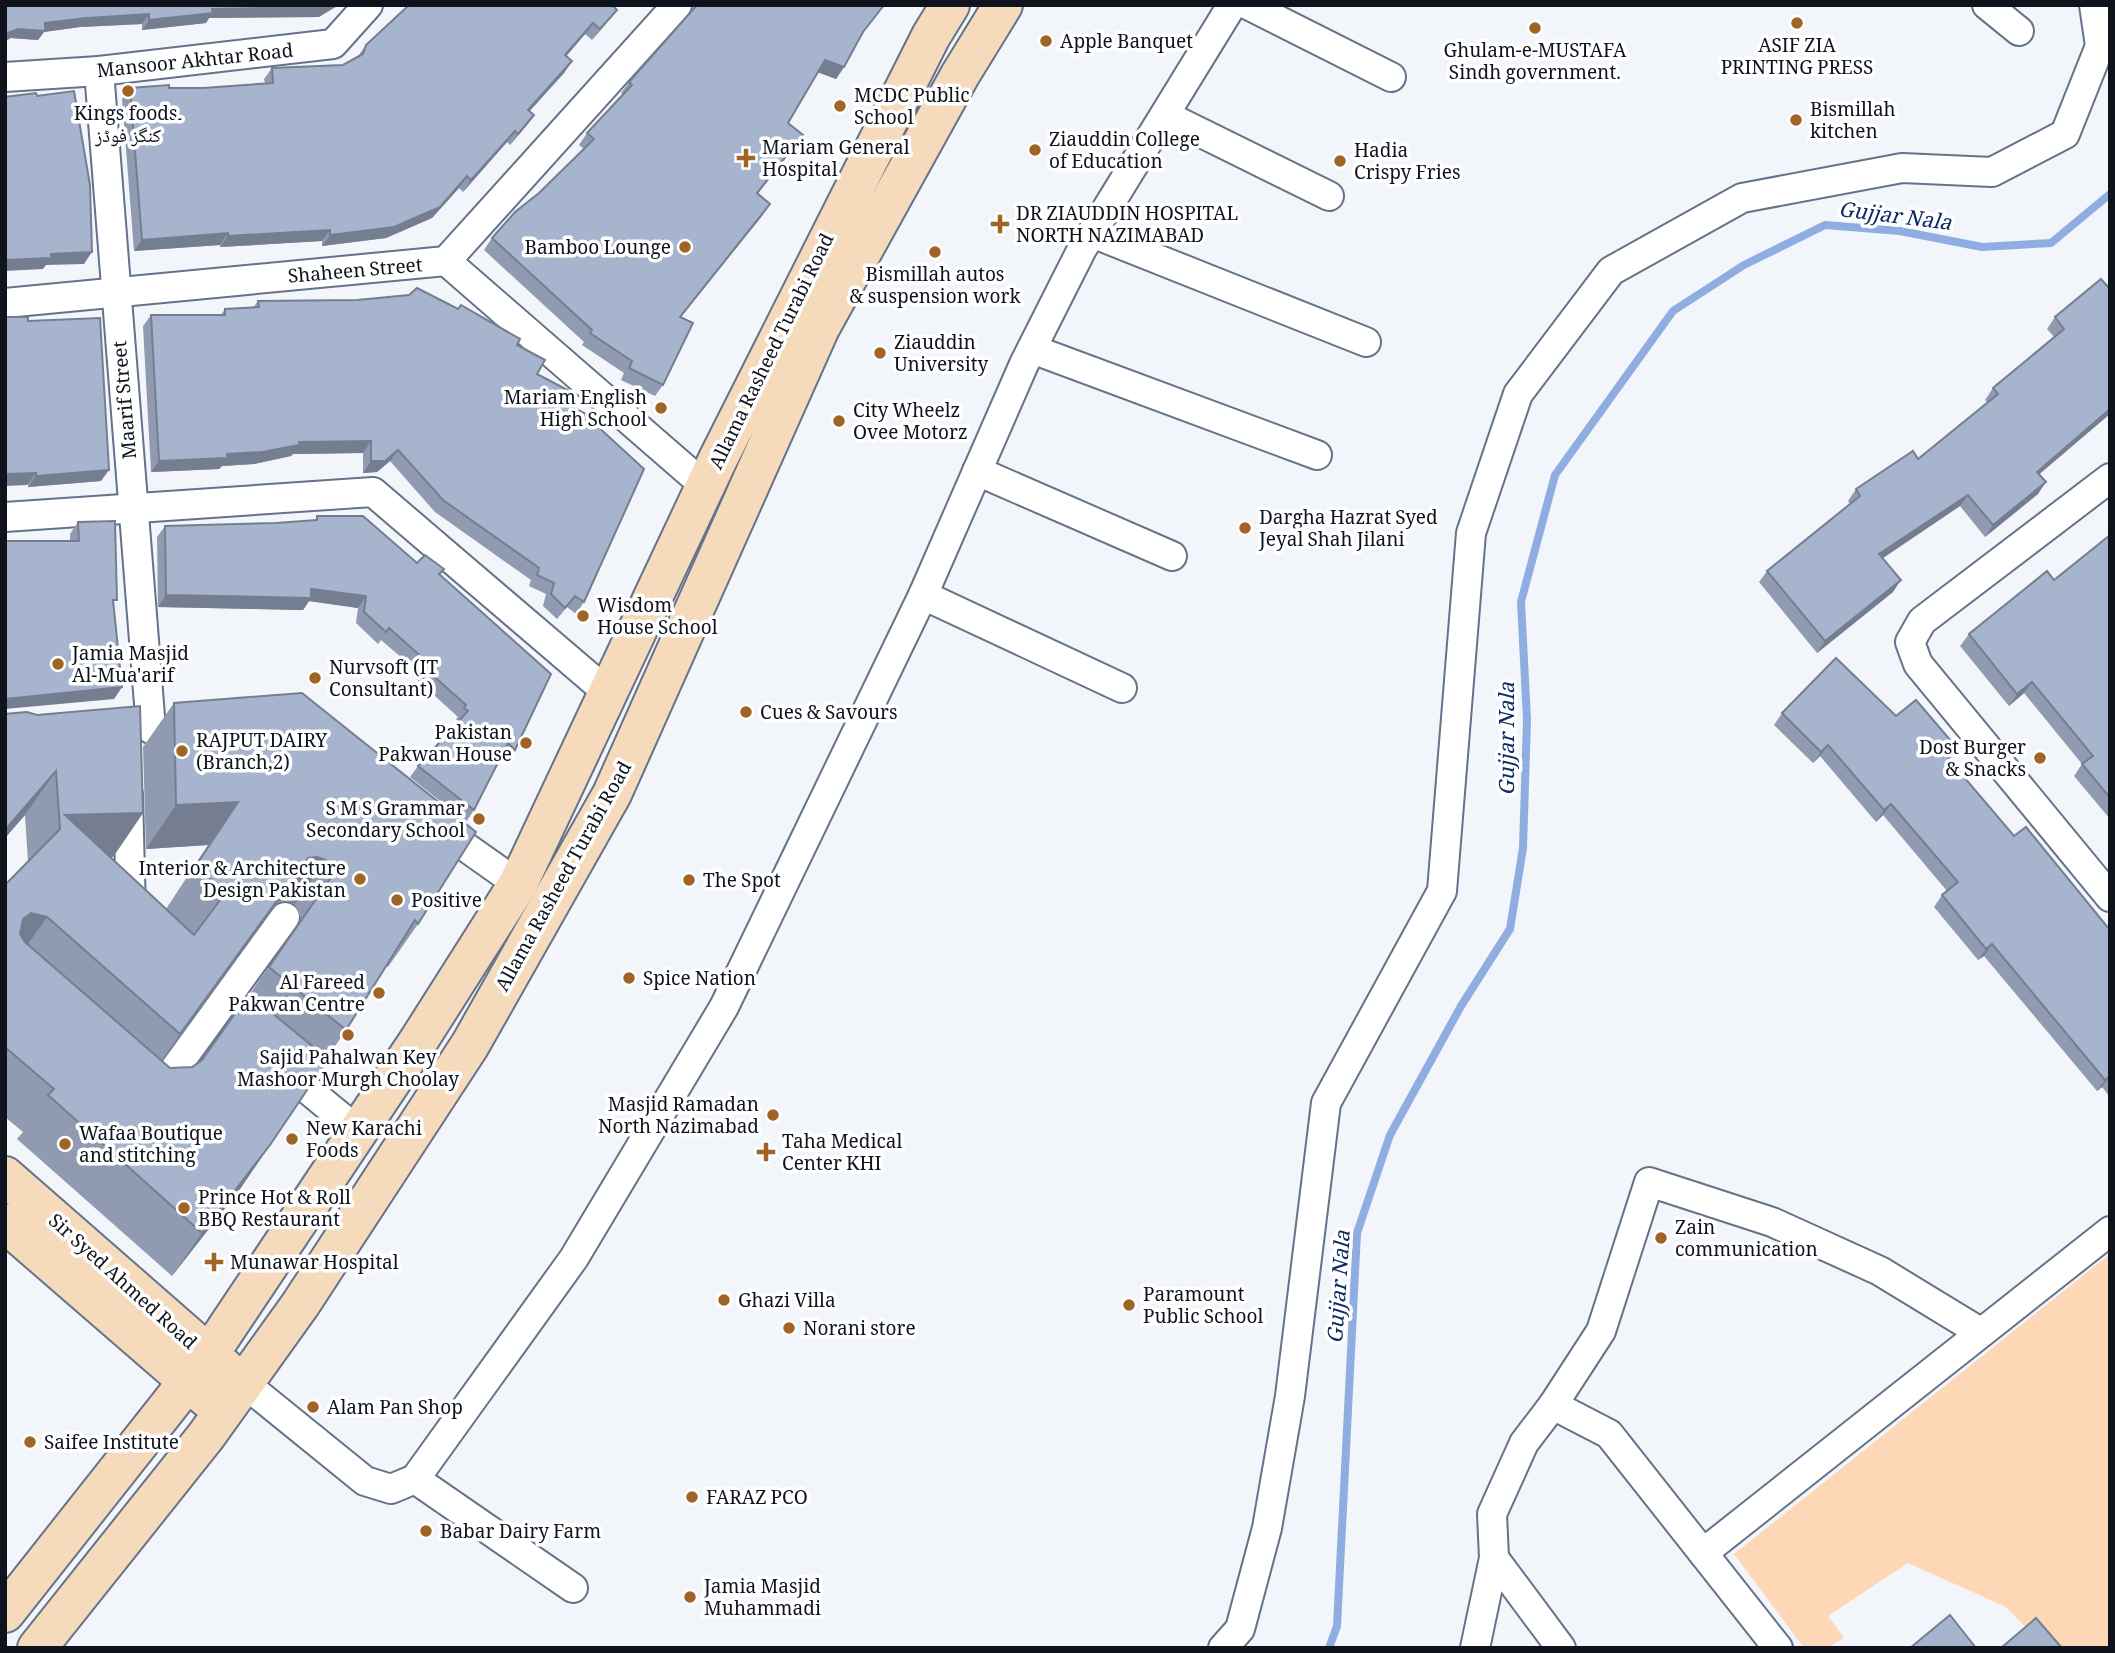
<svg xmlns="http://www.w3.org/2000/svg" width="2115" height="1653" font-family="Georgia,'Noto Naskh Arabic',serif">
<rect width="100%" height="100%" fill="#f2f5fa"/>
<path fill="#fdd7b6" d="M 2110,1254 L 2110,1648 L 2046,1648 L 2006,1607 L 1908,1563 L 1828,1616 L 1844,1638 L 1827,1648 L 1804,1648 L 1734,1554 Z"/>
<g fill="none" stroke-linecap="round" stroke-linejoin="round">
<path stroke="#90ade2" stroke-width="8" d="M 1329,1648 L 1337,1626 L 1357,1233 L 1390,1135 L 1461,1006 L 1510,929 L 1523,848 L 1527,720 L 1521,602 L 1555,475 L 1673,311 L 1744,265 L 1825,225 L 1900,231 L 1982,247 L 2051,243 L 2110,194"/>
<defs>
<g id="street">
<path d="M 1248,5 L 1391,77"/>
<path d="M 1987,5 L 2019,31"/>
<path d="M 99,71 L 151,729"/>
<path d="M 5,77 L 99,71 L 333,44 L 368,5"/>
<path d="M 1165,115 L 1329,196"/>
<path d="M 1092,233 L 1366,342"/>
<path d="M 446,261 L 705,486"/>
<path d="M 5,303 L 446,261 L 677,5"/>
<path d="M 1032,349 L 1317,455"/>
<path d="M 977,471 L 1172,556"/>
<path d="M 2110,478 L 1922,621 L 1910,642 L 1918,664 L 2110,897"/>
<path d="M 5,517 L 373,492 L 607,692"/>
<path d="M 923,595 L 1122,688"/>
<path d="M 128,795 L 131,912"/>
<path d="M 436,826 L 518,884"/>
<path d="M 279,1066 L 358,1131"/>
<path d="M 155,1096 L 285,917"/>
<path d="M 244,1383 L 365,1481 L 391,1489 L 415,1479 L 574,1258 L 724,1007 L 923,595 L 1024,364 L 1082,249 L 1232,5"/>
<path d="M 1553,1405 L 1609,1434 L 1778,1648"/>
<path d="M 415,1479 L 573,1588"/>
<path d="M 1703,1553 L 2110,1231"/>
<path d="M 1494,1558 L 1561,1648"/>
<path d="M 1223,1648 L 1240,1629 L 1267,1528 L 1290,1396 L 1326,1103 L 1442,891 L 1471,533 L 1518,394 L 1611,271 L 1742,198 L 1902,168 L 1992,172 L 2065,134 L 2100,46 L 2094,5"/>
<path d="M 1475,1648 L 1494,1558 L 1492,1514 L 1524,1443 L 1553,1405 L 1601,1331 L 1649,1182 L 1772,1222 L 1880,1271 L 1980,1332"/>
</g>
<g id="secondary">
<path d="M 5,1176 L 228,1371"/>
<path d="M 5,1223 L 208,1399"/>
<path d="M 5,1613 L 208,1356 L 419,1040 L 518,884 L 718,459 L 931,36 L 950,5"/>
<path d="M 37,1648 L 206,1436 L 300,1305 L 470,1045 L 612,794 L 820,328 L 960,75 L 1003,5"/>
</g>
</defs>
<use href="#street" stroke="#657289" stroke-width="32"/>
<use href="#secondary" stroke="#657289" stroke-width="42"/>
<use href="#street" stroke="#fff" stroke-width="28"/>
<use href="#secondary" stroke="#f5dabc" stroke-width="38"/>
</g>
<g fill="#909bb1" fill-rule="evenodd">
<path d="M 5,5 L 319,17 L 209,18 L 206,23 L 142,30 L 142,24 L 80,27 L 44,32 L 38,40 L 11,38 L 5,41 Z"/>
<path d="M 613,7 L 617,10 L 608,21 L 592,40 L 585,34 L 566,56 L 572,61 L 564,73 L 530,111 L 534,115 L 526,126 L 510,145 L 507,142 L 463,192 L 459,188 L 432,218 L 386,238 L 322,246 L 322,241 L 220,247 L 220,245 L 134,251 L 122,99 L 130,88 L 203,88 L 265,83 L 264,79 L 272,68 L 343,65 L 358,56 L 366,45 Z"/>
<path d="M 861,36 L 844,67 L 836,79 L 818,72 L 788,123 L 795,146 L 757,194 L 770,204 L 681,317 L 663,385 L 655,396 L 621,380 L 624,373 L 582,345 L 584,342 L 484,250 L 492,238 L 584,149 L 579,145 L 587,133 L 623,95 L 621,93 L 629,82 Z"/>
<path d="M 2101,279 L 2040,474 L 2038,494 L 1985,537 L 1960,506 L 1883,558 L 1893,592 L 1817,653 L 1759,582 L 1767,571 L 1850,504 L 1848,501 L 1856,489 L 1918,459 L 1988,403 L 1985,400 L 1993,388 L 2054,337 L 2047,329 L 2055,317 Z"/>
<path d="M 258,301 L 457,309 L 461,305 L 517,345 L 537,374 L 569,405 L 596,425 L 584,602 L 576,614 L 567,607 L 557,619 L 543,606 L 546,594 L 529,586 L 531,580 L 435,512 L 390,461 L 377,472 L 363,473 L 363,453 L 293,454 L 291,456 L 254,464 L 222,466 L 219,469 L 151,472 L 143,326 L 151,315 L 221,315 L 225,309 L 253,308 Z"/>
<path d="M 28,321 L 101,481 L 28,487 Z"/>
<path d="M 317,516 L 417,563 L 444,569 L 440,575 L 515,750 L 507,761 L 501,756 L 474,810 L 466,822 L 410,777 L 418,766 L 458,721 L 456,719 L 458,717 L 413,676 L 417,671 L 381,640 L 378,644 L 356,623 L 358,608 L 309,601 L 303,610 L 158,607 L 157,537 L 165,526 L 276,523 L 315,520 Z"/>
<path d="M 78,522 L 113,606 L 122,687 L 114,699 L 70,541 L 70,534 Z"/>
<path d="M 2110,535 L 2110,819 L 2074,776 L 2082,764 L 2024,693 L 2009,706 L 1960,646 L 1969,634 L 2054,580 Z"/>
<path d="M 174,703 L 418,924 L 388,967 L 386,966 L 346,1030 L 327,1058 L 270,1145 L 240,1189 L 172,1276 L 17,1139 L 23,1132 L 5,1117 L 5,885 L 28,862 L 25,815 L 5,838 L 5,714 L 143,813 L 113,857 L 110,857 L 166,909 L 208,845 L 146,849 L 143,747 ZM 286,900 L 295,904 L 301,919 L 250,994 L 202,1060 L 192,1067 L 170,1068 L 162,1061 L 278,902 Z"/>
<path d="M 1782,713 L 1896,716 L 1949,760 L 2014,836 L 2110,930 L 2110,1097 L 2102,1087 L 2097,1091 L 1984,956 L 1978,960 L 1934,907 L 1942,895 L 1947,891 L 1883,815 L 1876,822 L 1820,756 L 1813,763 L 1774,725 Z"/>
</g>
<g fill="#757e90">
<path d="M 339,5 L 319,17 L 209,18 L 206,23 L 142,30 L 149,20 L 212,9 Z"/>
<path d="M 617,10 L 608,21 L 592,40 L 600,29 Z"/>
<path d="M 149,14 L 142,24 L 80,27 L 44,32 L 38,40 L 11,38 L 5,41 L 5,34 L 18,29 L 45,23 L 87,18 Z"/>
<path d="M 593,23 L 585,34 L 557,67 L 565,55 Z"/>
<path d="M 825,60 L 844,67 L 836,79 L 817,72 Z"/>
<path d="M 572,61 L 564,73 L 520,121 L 528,110 Z"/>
<path d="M 534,115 L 526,126 L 510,145 L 518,134 Z"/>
<path d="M 515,131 L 507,142 L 463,192 L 471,180 Z"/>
<path d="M 803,135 L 795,146 L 749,205 L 757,193 Z"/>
<path d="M 467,176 L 459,188 L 432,218 L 386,238 L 322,246 L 330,235 Z"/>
<path d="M 770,204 L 762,216 L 672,328 L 680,317 Z"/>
<path d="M 330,230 L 322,241 L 220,247 L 228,236 Z"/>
<path d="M 228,233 L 220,245 L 134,251 L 142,240 Z"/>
<path d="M 92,252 L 84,264 L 46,265 L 43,269 L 5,271 L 5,260 L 51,254 Z"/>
<path d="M 2110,409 L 2110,414 L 2029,483 L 2037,472 Z"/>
<path d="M 371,441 L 363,453 L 293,454 L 291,456 L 254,464 L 222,466 L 219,469 L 151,472 L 159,461 L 227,454 L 299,442 Z"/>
<path d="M 398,450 L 390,461 L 377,472 L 363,473 L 371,461 Z"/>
<path d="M 109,470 L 101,481 L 28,487 L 36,476 Z"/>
<path d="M 36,473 L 27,485 L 5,486 L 5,474 Z"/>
<path d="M 2046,482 L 2038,494 L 1985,537 L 1993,525 Z"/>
<path d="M 1968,495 L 1960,506 L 1871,566 L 1879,554 Z"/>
<path d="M 1901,580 L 1893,592 L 1817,653 L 1825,641 Z"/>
<path d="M 311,589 L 366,596 L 358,608 L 309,601 L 303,610 L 158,607 L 166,595 Z"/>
<path d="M 2032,682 L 2024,693 L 2009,706 L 2017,694 Z"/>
<path d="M 122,687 L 114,699 L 5,709 L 5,699 Z"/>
<path d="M 1828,745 L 1820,756 L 1813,763 L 1821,752 Z"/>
<path d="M 1957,748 L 1949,760 L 1947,757 Z"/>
<path d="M 56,771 L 25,815 L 5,838 L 5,830 Z"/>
<path d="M 238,802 L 208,845 L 146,849 L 176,805 Z"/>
<path d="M 1891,804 L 1883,815 L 1876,822 L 1884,810 Z"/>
<path d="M 143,813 L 113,857 L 39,858 L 60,829 L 65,815 Z"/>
<path d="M 317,857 L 326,860 L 295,904 L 286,900 L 278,902 L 149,1078 L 180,1034 L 308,858 Z"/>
<path d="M 31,913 L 47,917 L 16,961 L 5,958 L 23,919 Z"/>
<path d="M 1992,944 L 1984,956 L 1978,960 L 1986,949 Z"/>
<path d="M 2110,1076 L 2102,1087 L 2097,1091 L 2105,1080 Z"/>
<path d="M 270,1145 L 240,1189 L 172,1276 L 202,1233 Z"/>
</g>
<g fill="#a7b4ce" stroke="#757e90" stroke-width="2">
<path d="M 5,5 L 329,5 L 326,7 L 212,9 L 213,13 L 149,20 L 149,14 L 87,18 L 45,23 L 45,31 L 18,29 L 5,34 Z"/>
<path d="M 409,5 L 612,5 L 617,10 L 600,29 L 593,23 L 565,55 L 572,61 L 528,110 L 534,115 L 518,134 L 515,131 L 471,180 L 467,176 L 440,207 L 394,227 L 330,235 L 330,230 L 228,236 L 228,233 L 142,240 L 130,88 L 169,85 L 169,88 L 203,88 L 273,83 L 272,68 L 343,65 L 363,54 L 366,45 Z"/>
<path d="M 697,5 L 884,5 L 863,32 L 844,67 L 825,60 L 788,123 L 803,135 L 757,193 L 770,204 L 680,317 L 693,323 L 663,385 L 629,368 L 632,361 L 590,333 L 592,330 L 492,238 L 515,212 L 539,193 L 594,139 L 587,133 L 632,85 L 629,82 Z"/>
<path d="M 74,91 L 90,185 L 92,252 L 51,254 L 51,258 L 5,260 L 5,97 L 36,93 L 37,96 Z"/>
<path d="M 2101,279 L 2108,287 L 2110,286 L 2110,409 L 2037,472 L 2046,482 L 1993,525 L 1968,495 L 1879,554 L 1901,580 L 1825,641 L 1767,571 L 1860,496 L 1856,489 L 1913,451 L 1918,459 L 1998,394 L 1993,388 L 2064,329 L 2055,317 Z"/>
<path d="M 417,288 L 458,309 L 461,305 L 520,339 L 517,345 L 545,360 L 537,374 L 575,394 L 569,405 L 599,421 L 596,425 L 644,469 L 584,602 L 575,596 L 565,608 L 551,594 L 554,583 L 537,575 L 539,568 L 443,500 L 398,450 L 385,461 L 371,461 L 371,441 L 299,442 L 299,445 L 262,452 L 227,454 L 227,458 L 159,461 L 151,315 L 225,315 L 225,309 L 259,307 L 258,301 L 357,300 L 409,295 Z"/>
<path d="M 5,317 L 28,317 L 28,321 L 100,318 L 109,470 L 36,476 L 36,473 L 5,474 Z"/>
<path d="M 317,516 L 363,516 L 417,563 L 425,555 L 444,569 L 439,574 L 551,674 L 515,750 L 508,743 L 474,810 L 418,766 L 468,711 L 464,708 L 466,705 L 421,665 L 425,660 L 389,628 L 386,632 L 364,612 L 366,596 L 311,589 L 311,598 L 166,595 L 165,526 L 276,523 L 317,520 Z"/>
<path d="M 115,521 L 117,600 L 113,600 L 122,687 L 5,699 L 5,541 L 79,541 L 78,522 Z"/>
<path d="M 2110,535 L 2110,798 L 2082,764 L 2093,756 L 2032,682 L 2017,694 L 1969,634 L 2047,571 L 2054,580 Z"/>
<path d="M 1836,658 L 1896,716 L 1916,700 L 1957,748 L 1947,757 L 2014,836 L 2026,827 L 2110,930 L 2110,1076 L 2105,1080 L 1992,944 L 1986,949 L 1942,895 L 1958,882 L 1891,804 L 1884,810 L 1828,745 L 1821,752 L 1782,713 Z"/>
<path d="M 302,693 L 476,832 L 418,924 L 415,920 L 346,1030 L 269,967 L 332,876 L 326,860 L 317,857 L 308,858 L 180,1034 L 47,917 L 31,913 L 23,919 L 20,934 L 25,942 L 170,1068 L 192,1067 L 202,1060 L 249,994 L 328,1059 L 270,1145 L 202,1233 L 48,1095 L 54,1089 L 5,1047 L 5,885 L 60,829 L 56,771 L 5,830 L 5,714 L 27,712 L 37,715 L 140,706 L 143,813 L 65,815 L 194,935 L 226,892 L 195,867 L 238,802 L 176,805 L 174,703 Z"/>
<path d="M 1950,1615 L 1976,1648 L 1910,1648 Z"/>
<path d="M 2036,1618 L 2062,1648 L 2001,1648 Z"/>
</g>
<g fill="#a06426" stroke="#fff" stroke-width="2.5">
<circle cx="1797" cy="23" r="7"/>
<circle cx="1535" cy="28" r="7"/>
<circle cx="1046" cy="41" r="7"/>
<circle cx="128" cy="91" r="7"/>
<circle cx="840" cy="106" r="7"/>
<circle cx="1796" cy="120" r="7"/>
<circle cx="1035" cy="150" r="7"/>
<path d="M742.5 147.5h7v7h7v7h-7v7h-7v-7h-7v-7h7z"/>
<circle cx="1340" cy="161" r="7"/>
<path d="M996.5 213.5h7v7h7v7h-7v7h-7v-7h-7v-7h7z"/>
<circle cx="685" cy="247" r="7"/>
<circle cx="935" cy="252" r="7"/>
<circle cx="880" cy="353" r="7"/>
<circle cx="661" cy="408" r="7"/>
<circle cx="839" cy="421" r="7"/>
<circle cx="1245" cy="528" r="7"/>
<circle cx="583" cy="616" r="7"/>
<circle cx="58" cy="664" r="7"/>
<circle cx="315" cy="678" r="7"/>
<circle cx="746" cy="712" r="7"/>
<circle cx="526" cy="743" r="7"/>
<circle cx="182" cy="751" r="7"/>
<circle cx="2040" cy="758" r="7"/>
<circle cx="479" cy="819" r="7"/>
<circle cx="360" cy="879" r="7"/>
<circle cx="689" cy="880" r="7"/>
<circle cx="397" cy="900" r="7"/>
<circle cx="629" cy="978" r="7"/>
<circle cx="379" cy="993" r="7"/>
<circle cx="348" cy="1035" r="7"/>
<circle cx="773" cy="1115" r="7"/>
<circle cx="292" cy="1139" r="7"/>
<circle cx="65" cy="1144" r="7"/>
<path d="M762.5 1141.5h7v7h7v7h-7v7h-7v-7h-7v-7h7z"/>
<circle cx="184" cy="1208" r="7"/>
<circle cx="1661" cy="1238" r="7"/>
<path d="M210.5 1251.5h7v7h7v7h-7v7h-7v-7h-7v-7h7z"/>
<circle cx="724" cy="1300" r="7"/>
<circle cx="1129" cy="1305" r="7"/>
<circle cx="789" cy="1328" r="7"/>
<circle cx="313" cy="1407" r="7"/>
<circle cx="30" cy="1442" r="7"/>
<circle cx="692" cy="1497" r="7"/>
<circle cx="426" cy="1531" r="7"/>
<circle cx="690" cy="1597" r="7"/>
</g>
<g text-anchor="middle" stroke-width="7" stroke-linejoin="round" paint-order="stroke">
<g font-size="19" fill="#0e131c" stroke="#fff" text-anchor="start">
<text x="1060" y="48">Apple Banquet</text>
<text x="1797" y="52" text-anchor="middle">ASIF ZIA<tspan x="1797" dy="22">PRINTING PRESS</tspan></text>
<text x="1535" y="57" text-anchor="middle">Ghulam-e-MUSTAFA<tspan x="1535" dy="22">Sindh government.</tspan></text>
<text x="854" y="102">MCDC Public<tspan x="854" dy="22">School</tspan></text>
<text x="1810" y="116">Bismillah<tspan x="1810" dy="22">kitchen</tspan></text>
<text x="128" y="120" text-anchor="middle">Kings foods۔<tspan x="128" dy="22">کنگز فوڈز</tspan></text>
<text x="1049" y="146">Ziauddin College<tspan x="1049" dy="22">of Education</tspan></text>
<text x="762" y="154">Mariam General<tspan x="762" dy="22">Hospital</tspan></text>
<text x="1354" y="157">Hadia<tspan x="1354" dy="22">Crispy Fries</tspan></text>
<text x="1016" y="220">DR ZIAUDDIN HOSPITAL<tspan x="1016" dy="22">NORTH NAZIMABAD</tspan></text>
<text x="671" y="254" text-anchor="end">Bamboo Lounge</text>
<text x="935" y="281" text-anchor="middle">Bismillah autos<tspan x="935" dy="22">&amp; suspension work</tspan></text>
<text x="894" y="349">Ziauddin<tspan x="894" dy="22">University</tspan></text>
<text x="647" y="404" text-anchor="end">Mariam English<tspan x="647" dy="22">High School</tspan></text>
<text x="853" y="417">City Wheelz<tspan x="853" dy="22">Ovee Motorz</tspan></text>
<text x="1259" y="524">Dargha Hazrat Syed<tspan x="1259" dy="22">Jeyal Shah Jilani</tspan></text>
<text x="597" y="612">Wisdom<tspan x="597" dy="22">House School</tspan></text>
<text x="72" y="660">Jamia Masjid<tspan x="72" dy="22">Al-Mua'arif</tspan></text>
<text x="329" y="674">Nurvsoft (IT<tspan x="329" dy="22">Consultant)</tspan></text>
<text x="760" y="719">Cues &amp; Savours</text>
<text x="512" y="739" text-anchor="end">Pakistan<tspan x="512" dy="22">Pakwan House</tspan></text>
<text x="196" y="747">RAJPUT DAIRY<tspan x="196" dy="22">(Branch,2)</tspan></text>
<text x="2026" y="754" text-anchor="end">Dost Burger<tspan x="2026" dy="22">&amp; Snacks</tspan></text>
<text x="465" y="815" text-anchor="end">S M S Grammar<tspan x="465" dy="22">Secondary School</tspan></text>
<text x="346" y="875" text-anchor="end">Interior &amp; Architecture<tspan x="346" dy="22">Design Pakistan</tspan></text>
<text x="703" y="887">The Spot</text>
<text x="411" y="907">Positive</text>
<text x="643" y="985">Spice Nation</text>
<text x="365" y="989" text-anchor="end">Al Fareed<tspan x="365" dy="22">Pakwan Centre</tspan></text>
<text x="348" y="1064" text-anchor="middle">Sajid Pahalwan Key<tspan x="348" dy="22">Mashoor Murgh Choolay</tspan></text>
<text x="759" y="1111" text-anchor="end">Masjid Ramadan<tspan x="759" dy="22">North Nazimabad</tspan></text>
<text x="306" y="1135">New Karachi<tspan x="306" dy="22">Foods</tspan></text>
<text x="79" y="1140">Wafaa Boutique<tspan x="79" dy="22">and stitching</tspan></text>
<text x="782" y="1148">Taha Medical<tspan x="782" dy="22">Center KHI</tspan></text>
<text x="198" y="1204">Prince Hot &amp; Roll<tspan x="198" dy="22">BBQ Restaurant</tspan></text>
<text x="1675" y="1234">Zain<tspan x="1675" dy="22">communication</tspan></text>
<text x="230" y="1269">Munawar Hospital</text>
<text x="1143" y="1301">Paramount<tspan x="1143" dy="22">Public School</tspan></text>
<text x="738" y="1307">Ghazi Villa</text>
<text x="803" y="1335">Norani store</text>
<text x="327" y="1414">Alam Pan Shop</text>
<text x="44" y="1449">Saifee Institute</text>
<text x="706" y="1504">FARAZ PCO</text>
<text x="440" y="1538">Babar Dairy Farm</text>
<text x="704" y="1593">Jamia Masjid<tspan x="704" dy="22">Muhammadi</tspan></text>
</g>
<g font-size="19" fill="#0e131c" stroke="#fff">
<text transform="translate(195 60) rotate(-6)" y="7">Mansoor Akhtar Road</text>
<text transform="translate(355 270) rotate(-5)" y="7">Shaheen Street</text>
<text transform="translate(771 351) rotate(-64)" y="7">Allama Rasheed Turabi Road</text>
<text transform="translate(124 400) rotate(-95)" y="7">Maarif Street</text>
<text transform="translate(563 876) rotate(-61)" y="7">Allama Rasheed Turabi Road</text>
<text transform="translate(123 1281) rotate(42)" y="7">Sir Syed Ahmed Road</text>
</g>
<g font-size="21" font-style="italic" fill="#0e2b68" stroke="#fff">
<text transform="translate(1895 216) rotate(7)" y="7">Gujjar Nala</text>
<text transform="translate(1507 739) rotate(-90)" y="7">Gujjar Nala</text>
<text transform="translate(1339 1287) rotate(-86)" y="7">Gujjar Nala</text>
</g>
</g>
<rect width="2115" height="1653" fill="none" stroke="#0e131c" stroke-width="14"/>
</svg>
